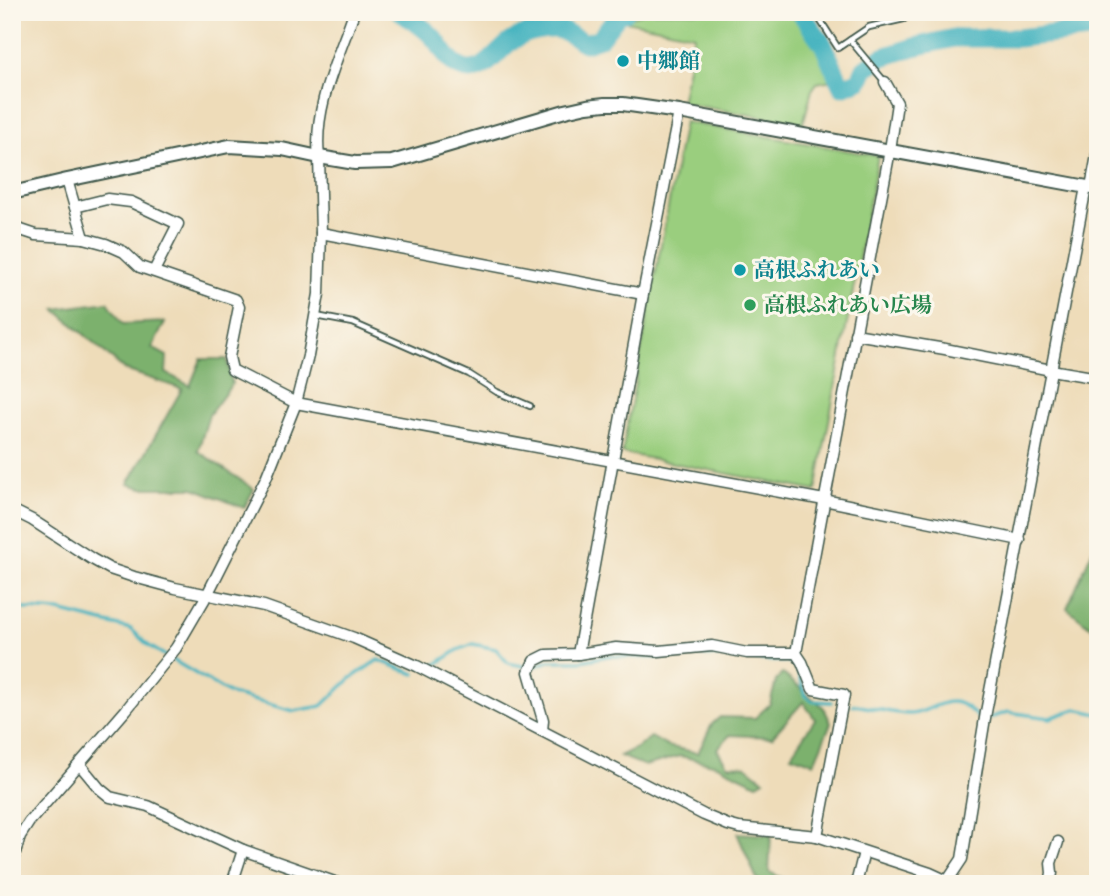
<svg xmlns="http://www.w3.org/2000/svg" width="1110" height="896" font-family="'IM FELL English','Noto Serif JP',serif">
<rect width="100%" height="100%" fill="#fbf7ec"/>
<filter id="ink" filterUnits="userSpaceOnUse"><feTurbulence type="fractalNoise" baseFrequency=".0143" numOctaves="2"/><feDisplacementMap in="SourceGraphic" scale="14" xChannelSelector="R" yChannelSelector="G"/><feConvolveMatrix kernelMatrix="1 2 1 2 8 2 1 2 1" color-interpolation-filters="sRGB"/></filter>
<filter id="wash" filterUnits="userSpaceOnUse"><feTurbulence type="fractalNoise" baseFrequency=".00686" numOctaves="4" result="noise"/><feDisplacementMap in="SourceGraphic" scale="28" xChannelSelector="R" yChannelSelector="G"/><feGaussianBlur stdDeviation="1.57" result="paint"/><feColorMatrix in="noise" values="0 0 0 0 0 0 0 0 0 0 0 0 0 0 0 0 0 1.4 0 .05"/><feComposite in="paint" operator="in"/></filter>
<g filter="url(#wash)">
<rect width="100%" height="100%" fill="#eedcb9"/>
<g fill="#9ace7e" stroke="#5c8659" stroke-width="2">
<path d="M 647,12 L 794,12 L 803,20 L 821,47 L 832,80 L 817,83 L 812,90 L 803,124 L 681,103 L 694,35 L 621,20 Z"/>
<path d="M 684,122 L 878,156 L 816,491 L 622,453 Z"/>
</g>
<g fill="#7bb16d" stroke="#4d7750" stroke-width="2">
<path d="M 108,302 L 123,324 L 165,322 L 152,348 L 167,356 L 166,373 L 190,386 L 201,359 L 227,359 L 232,384 L 209,415 L 198,451 L 254,489 L 244,508 L 194,488 L 142,488 L 128,484 L 182,389 L 125,370 L 55,309 Z"/>
<path d="M 1098,544 L 1098,633 L 1067,608 L 1093,549 Z"/>
<path d="M 782,673 L 824,708 L 831,723 L 814,763 L 791,755 L 815,719 L 803,702 L 772,737 L 730,735 L 717,749 L 727,765 L 746,766 L 764,780 L 757,784 L 717,765 L 680,756 L 645,766 L 620,756 L 638,747 L 651,737 L 667,746 L 698,753 L 712,724 L 720,717 L 755,718 L 770,704 L 776,681 Z"/>
<path d="M 737,833 L 771,835 L 769,872 L 795,884 L 759,884 Z"/>
</g>
<g fill="none" stroke-linecap="round" stroke-linejoin="round">
<g stroke="#44b3bf" stroke-width="3.5">
<path d="M 12,608 L 59,611 L 131,629 L 149,646 L 230,694 L 294,711 L 322,706 L 350,679 L 378,660 L 415,674"/>
<path d="M 536,666 L 549,661 L 581,661 L 608,656 L 653,658 L 685,654 L 789,662 L 796,666 L 806,696 L 812,701 L 832,702"/>
<path d="M 432,667 L 458,650 L 473,644 L 496,649 L 508,663 L 528,667"/>
<path d="M 853,705 C 871,707 890,713 908,714 C 928,715 945,693 965,706 C 971,710 976,717 981,720"/>
<path d="M 989,718 L 1008,712 L 1050,718 L 1076,709 L 1098,714"/>
</g>
<g stroke="#44b3bf" stroke-width="19">
<path d="M 400,12 C 411,19 422,26 431,35 C 442,46 448,64 464,69 C 483,75 496,53 509,43 C 521,34 540,28 555,29 C 565,30 576,38 585,43 L 600,38 L 618,15 L 625,12"/>
<path d="M 800,12 L 823,44 L 842,87 L 860,80 L 865,68 L 883,57 L 914,47 L 954,38 L 1018,38 L 1098,29"/>
</g>
</g>
</g>
<g filter="url(#ink)">
<g fill="none" stroke-linecap="round" stroke-linejoin="round">
<defs>
<g id="service">
<path d="M 815,12 L 838,48 L 869,27 L 904,19"/>
<path d="M 850,40 L 885,82"/>
<path d="M 316,316 L 353,323 L 469,374 L 497,392 L 530,406"/>
</g>
<g id="minor">
<path d="M 67,180 L 84,238"/>
<path d="M 1091,187 L 1098,150"/>
<path d="M 75,207 L 107,199 L 131,202 L 178,224 L 154,271"/>
<path d="M 12,227 L 36,235 L 84,238 L 106,244 L 124,252 L 140,267 L 236,300 L 239,307 L 229,357 L 232,370 L 296,403 L 824,500 L 1020,540"/>
<path d="M 321,233 L 643,294"/>
<path d="M 855,334 L 945,349 L 1051,370 L 1098,378"/>
<path d="M 12,510 L 32,520 L 92,559 L 110,569 L 134,577 L 175,588 L 264,606 L 354,638 L 417,666 L 704,815 L 728,825 L 739,828 L 817,836 L 930,873 L 954,884"/>
<path d="M 796,653 L 890,150 L 897,103 L 885,82"/>
<path d="M 578,654 L 643,294 L 679,112"/>
<path d="M 542,731 L 543,720 L 529,672 L 534,661 L 546,655 L 578,654 L 616,648 L 659,651 L 712,646 L 747,653 L 796,653 L 802,662 L 813,689 L 844,695 L 817,836"/>
<path d="M 80,765 L 99,788 L 110,797 L 148,806 L 243,850 L 340,884"/>
<path d="M 12,863 L 20,836 L 29,822 L 126,710 L 176,648 L 207,595 L 266,478 L 296,403 L 308,356 L 319,294 L 321,233 L 319,157 C 313,107 338,59 354,12"/>
<path d="M 948,880 L 962,859 L 986,712 L 1086,187"/>
<path d="M 232,884 L 243,850"/>
<path d="M 856,884 L 864,852"/>
<path d="M 1050,884 L 1052,873 L 1051,863 L 1058,842"/>
</g>
<path id="tertiary" d="M 12,193 L 67,180 L 229,146 L 282,149 L 319,157 L 355,163 L 392,162 L 565,111 L 587,106 L 605,104 L 623,104 L 679,112 L 1098,189"/>
</defs>
<use href="#service" stroke="#3e5548" stroke-width="8"/>
<use href="#minor" stroke="#3e5548" stroke-width="13"/>
<use href="#tertiary" stroke="#3e5548" stroke-width="16"/>
<use href="#service" stroke="#fff" stroke-width="4.5"/>
<use href="#minor" stroke="#fff" stroke-width="10"/>
<use href="#tertiary" stroke="#fff" stroke-width="12"/>
</g>
</g>
<g fill="#0f9aa8" stroke="#fbf7ec" stroke-width="2.5">
<circle cx="623" cy="61" r="7"/>
<circle cx="740" cy="270" r="7"/>
</g>
<circle fill="#2e9e5b" stroke="#fbf7ec" stroke-width="2.5" cx="750" cy="305" r="7"/>
<g text-anchor="middle" stroke-width="6" stroke-linejoin="round" paint-order="stroke">
<g font-size="21" font-weight="bold" fill="#0d838f" stroke="#fbf7ec" text-anchor="start">
<text x="637" y="68">中郷館</text>
<text x="754" y="277">高根ふれあい</text>
</g>
<g font-size="21" font-weight="bold" fill="#27864d" stroke="#fbf7ec" text-anchor="start">
<text x="764" y="312">高根ふれあい広場</text>
</g>
</g>
<rect width="1110" height="896" fill="none" stroke="#fbf7ec" stroke-width="42"/>
</svg>
